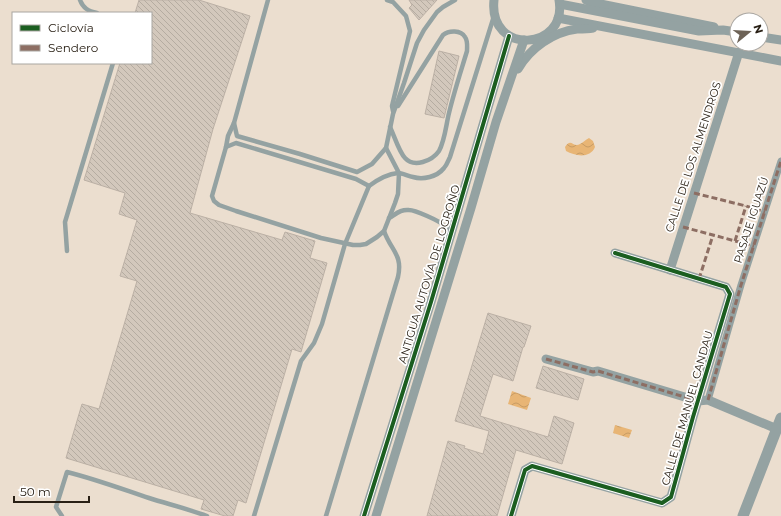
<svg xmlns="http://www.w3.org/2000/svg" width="781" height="516" font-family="Montserrat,sans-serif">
<defs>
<pattern id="water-waves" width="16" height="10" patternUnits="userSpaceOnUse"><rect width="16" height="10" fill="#e8b575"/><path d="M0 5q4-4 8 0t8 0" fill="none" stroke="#c79b64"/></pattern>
<pattern id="building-back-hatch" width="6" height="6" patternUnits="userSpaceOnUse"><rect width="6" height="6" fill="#d3c8bc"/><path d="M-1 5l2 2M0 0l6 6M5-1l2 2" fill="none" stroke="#b5aca1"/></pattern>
</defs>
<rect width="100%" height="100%" fill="#ebdecf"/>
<g fill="url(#water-waves)">
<path d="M 589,138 L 593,141 L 595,147 C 590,159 575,156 566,151 L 565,147 C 571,137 573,148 580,144 C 584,142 585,140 589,138 Z"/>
<path d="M 512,391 L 531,398 L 527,410 L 508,404 Z"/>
<path d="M 615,425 L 632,430 L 629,438 L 613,433 Z"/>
</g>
<g fill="url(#building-back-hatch)" stroke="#bbb0a5">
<path d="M 139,0 L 199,0 L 250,16 L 213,129 L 190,213 L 282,240 L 285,232 L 315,241 L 310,258 L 327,263 L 301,352 L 292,349 L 246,503 L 238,500 L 233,516 L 225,516 L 201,509 L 204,500 L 66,458 L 82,404 L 99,409 L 137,281 L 120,276 L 137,220 L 119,214 L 125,193 L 84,180 L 120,63 L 151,63 L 151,13 L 135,13 Z"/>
<path d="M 409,0 L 437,0 L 419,20 L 409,8 L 412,5 Z"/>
<path d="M 439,51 L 459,56 L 444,118 L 425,114 Z"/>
<path d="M 488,313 L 531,326 L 524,347 L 523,347 L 513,381 L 493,374 L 480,416 L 548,437 L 554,416 L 574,423 L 562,464 L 516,450 L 497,516 L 427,516 L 448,441 L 465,446 L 464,448 L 483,454 L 489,431 L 455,421 Z"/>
<path d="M 543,366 L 584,379 L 578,400 L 536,388 Z"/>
</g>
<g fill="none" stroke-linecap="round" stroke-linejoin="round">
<g stroke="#94a2a2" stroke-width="4.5">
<path d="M 80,0 C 83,8 88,11 97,13"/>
<path d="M 268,0 L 234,123 L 228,136 L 226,147 L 212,196 L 214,201 L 219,205 L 236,211 L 321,238 L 353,245 L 360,245 L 366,244 L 377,237 L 384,231 L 395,203 L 398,194 L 399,173 L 386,148 L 393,114 L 404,83 L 417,43 L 424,30 L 437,12 L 443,7 L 455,0"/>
<path d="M 387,0 L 393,2 L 406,16 L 410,31 L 392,106 L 393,111"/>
<path d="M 234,123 L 237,136 L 300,154 L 357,172 L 372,164 L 386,148"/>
<path d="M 390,127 C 394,135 399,152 405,158 C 414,168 432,161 439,151 C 445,140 446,125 449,113 C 454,92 461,71 467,51 C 467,46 468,41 465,37 C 461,30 449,30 443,35 L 398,106"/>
<path d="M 226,147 L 236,143 L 356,179 L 369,186"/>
<path d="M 389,218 C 396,214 401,209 409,210 C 415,210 440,221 443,225 C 446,227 448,232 449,236"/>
<path d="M 67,251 L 65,222 L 113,63"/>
<path d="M 62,516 L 56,507 L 67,472 C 95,479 122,489 149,498 C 168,504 188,509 207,516"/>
<path d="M 254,516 L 301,361 L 314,343 L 322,324 L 345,244 L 369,186 C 377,180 387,174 398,173 C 402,173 408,176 413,177 C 423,180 437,177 444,168 C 447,165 448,161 450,157 L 494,16"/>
<path d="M 326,516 L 398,277 C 403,254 391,251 384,231"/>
</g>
<path stroke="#94a2a2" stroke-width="7" d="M 708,400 L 741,285 L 781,161"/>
<g stroke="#94a2a2" stroke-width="9">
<path d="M 494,0 C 488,56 568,51 559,0"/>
<path d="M 586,0 L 591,2 L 714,27"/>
<path d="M 560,4 L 699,31 L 723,30 L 737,32"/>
<path d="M 558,18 L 781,61"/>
<path d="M 761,37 L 781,40"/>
<path d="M 518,69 C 530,48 553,32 577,29 C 582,29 588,29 593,28"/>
<path d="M 670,270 L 739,52"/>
<path d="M 546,359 L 593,372 L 598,371 L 698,401 L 708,400 L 777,429"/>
<path d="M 364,516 L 431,302 L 509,36"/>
<path d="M 376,516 L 471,208 L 496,122 L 524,40"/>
<path d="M 511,516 L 525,470 L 532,466 L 662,503 L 671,497 L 693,417 L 730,294 L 726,287 L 615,253"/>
</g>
<path stroke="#94a2a2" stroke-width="11" d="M 743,516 L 781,418"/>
<g stroke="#8d6e63" stroke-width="3" stroke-dasharray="6 3" stroke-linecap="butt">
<path d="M 694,193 L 746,206 L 765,212"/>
<path d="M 683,227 L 754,246"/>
<path d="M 735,241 L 746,206"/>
<path d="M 699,279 L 713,235"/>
<path d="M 546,359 L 593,372 L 598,371 L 698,401"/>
<path d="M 708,400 L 741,285 L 781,161"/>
</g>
<defs>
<g id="cycleway">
<path d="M 364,516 L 431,302 L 509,36"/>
<path d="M 511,516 L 525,470 L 532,466 L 662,503 L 671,497 L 693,417 L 730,294 L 726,287 L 615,253"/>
</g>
</defs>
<use href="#cycleway" stroke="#fff" stroke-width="6"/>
<use href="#cycleway" stroke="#1b5e20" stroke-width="4"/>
</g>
<g text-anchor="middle" stroke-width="3.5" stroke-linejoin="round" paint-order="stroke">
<g font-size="11" fill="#292015" stroke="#fff">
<text transform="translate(693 157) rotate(-72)" y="4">CALLE DE LOS ALMENDROS</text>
<text transform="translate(751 220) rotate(-72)" y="4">PASAJE IGUAZÚ</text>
<text transform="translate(429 274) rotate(-73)" y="4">ANTIGUA AUTOVÍA DE LOGROÑO</text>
<text transform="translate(687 408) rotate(-74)" y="4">CALLE DE MANUEL CANDAU</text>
</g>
</g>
<rect x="12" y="12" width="140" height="52" fill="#ffffff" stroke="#a9a6a1"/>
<rect x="20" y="25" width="20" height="6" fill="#1b5e20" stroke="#a9a6a1"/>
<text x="48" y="32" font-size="12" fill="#292015">Ciclovía</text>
<rect x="20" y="45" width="20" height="6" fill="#8d6e63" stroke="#a9a6a1"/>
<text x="48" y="52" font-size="12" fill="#292015">Sendero</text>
<g transform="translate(749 32) rotate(72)"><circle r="19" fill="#ffffff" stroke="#a9a6a1"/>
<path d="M0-3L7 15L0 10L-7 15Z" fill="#6d6256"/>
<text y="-6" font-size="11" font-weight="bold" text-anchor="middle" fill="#292015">N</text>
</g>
<path d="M14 496v6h75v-6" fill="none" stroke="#292015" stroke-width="2"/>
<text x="20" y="496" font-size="12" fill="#292015" stroke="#ffffff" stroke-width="3" paint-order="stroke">50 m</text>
</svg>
